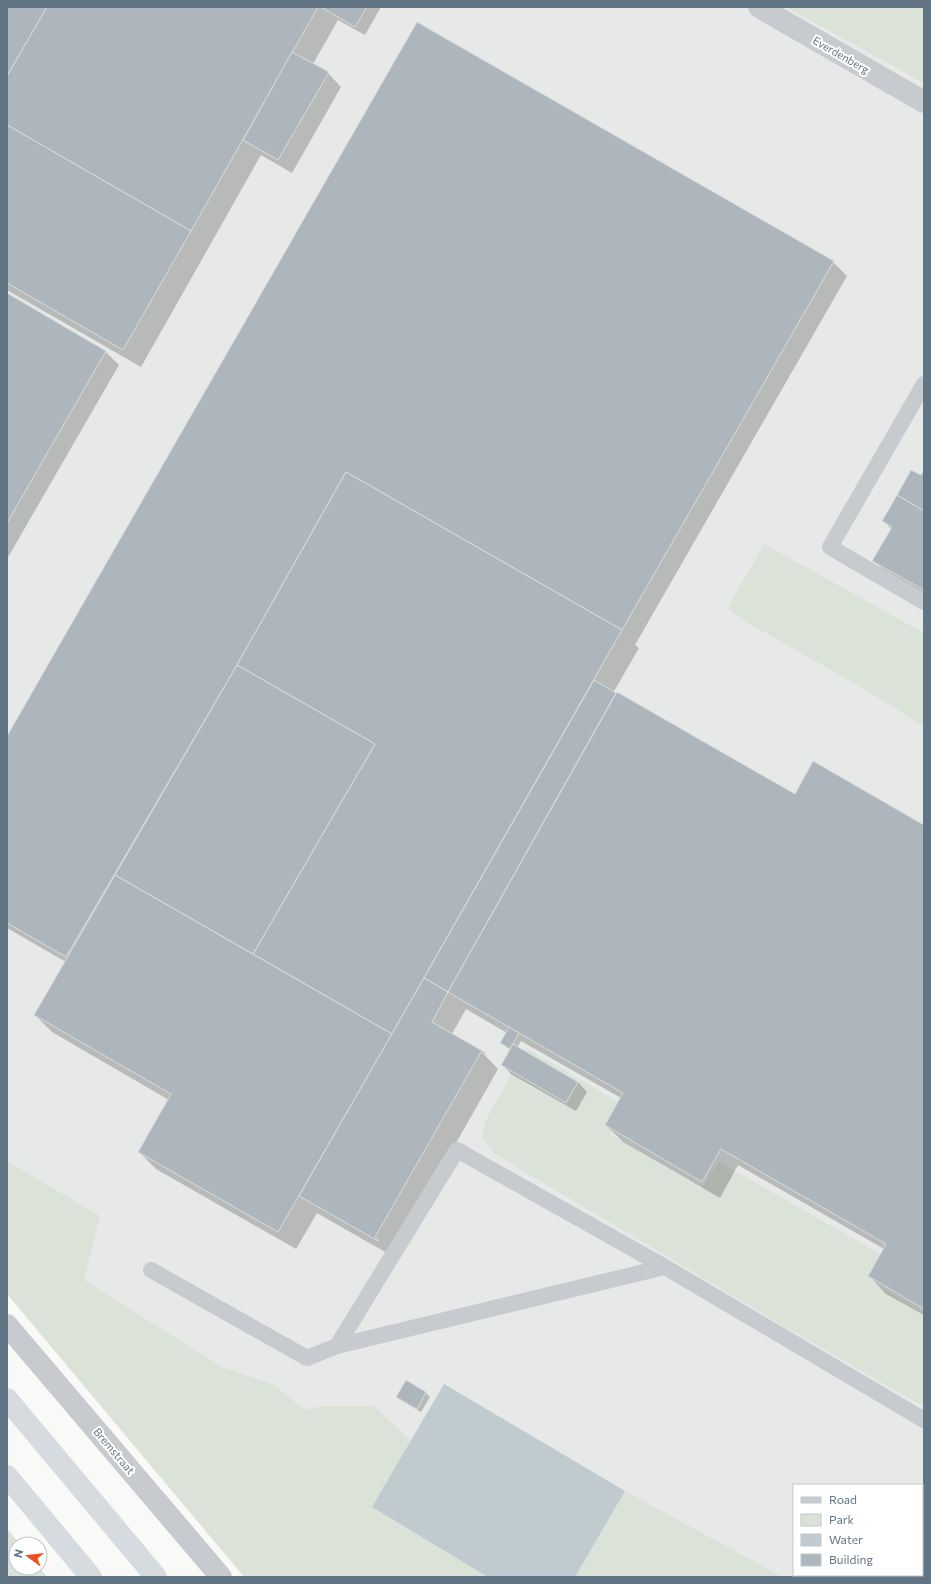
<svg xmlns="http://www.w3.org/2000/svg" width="931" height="1584" font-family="Commissioner,sans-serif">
<rect width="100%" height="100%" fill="#f9f9f7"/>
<path fill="#e7e8e8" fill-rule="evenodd" d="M 7,7 L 924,7 L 924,1577 L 280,1577 L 7,1270 ZM 794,1485 L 922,1485 L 922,1575 L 794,1575 Z"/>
<g fill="#dbe2d8">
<path d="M 786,7 L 924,7 L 924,83 Z"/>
<path d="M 764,544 L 924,633 L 924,727 L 868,691 L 750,624 L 731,611 L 729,608 L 731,602 Z"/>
<path d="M 526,1048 L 622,1104 L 610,1134 L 701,1189 L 719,1162 L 882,1255 L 871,1281 L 924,1314 L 924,1407 L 782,1325 L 495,1154 L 482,1136 L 486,1120 Z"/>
<path d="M 7,1161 L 100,1216 L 84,1280 L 222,1367 L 274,1385 L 305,1410 L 321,1406 L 374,1406 L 411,1441 L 373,1507 L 488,1577 L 244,1577 L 7,1294 Z"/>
<path d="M 625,1491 L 779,1575 L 778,1577 L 575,1577 Z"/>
<path d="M 7,1529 L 20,1544 L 16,1544 L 16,1568 L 40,1568 L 47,1577 L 7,1577 Z"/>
</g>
<path fill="#c0cbd0" d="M 444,1384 L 625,1491 L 575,1577 L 488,1577 L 372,1507 Z"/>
<g fill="#0003">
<path d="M 7,7 L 381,7 L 365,35 L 338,20 L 313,64 L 328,73 L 341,87 L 292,173 L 261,155 L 141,367 L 7,290 Z"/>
<path d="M 417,23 L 833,262 L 847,276 L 635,645 L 639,648 L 613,693 L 795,795 L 924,826 L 924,1315 L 886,1294 L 869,1276 L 884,1249 L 738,1165 L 720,1198 L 623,1142 L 606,1125 L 621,1098 L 521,1041 L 517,1048 L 578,1082 L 587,1092 L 576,1111 L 511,1074 L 502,1065 L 510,1050 L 502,1043 L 507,1033 L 466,1009 L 452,1034 L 481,1051 L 498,1069 L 392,1256 L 317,1213 L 296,1249 L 156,1169 L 139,1152 L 169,1100 L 52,1032 L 35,1015 L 66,962 L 7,928 L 7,738 Z"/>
<path d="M 7,295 L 106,352 L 119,365 L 7,559 Z"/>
<path d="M 924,472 L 924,595 L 887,574 L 874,560 L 891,529 L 884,521 Z"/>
<path d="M 406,1382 L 426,1393 L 430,1397 L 421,1412 L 402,1401 L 397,1397 Z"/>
</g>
<g fill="#adb6bc" stroke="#dbdbd9">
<path d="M 7,7 L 47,7 L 7,76 Z"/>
<path d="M 47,7 L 318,7 L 191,231 L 7,125 L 7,76 Z"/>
<path d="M 321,7 L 367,7 L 355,27 Z"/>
<path d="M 417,22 L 834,261 L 622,630 L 346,472 L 237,665 L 66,957 L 7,923 L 7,736 Z"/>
<path d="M 292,52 L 329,72 L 278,160 L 243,140 Z"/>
<path d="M 7,125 L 191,231 L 123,350 L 7,283 Z"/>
<path d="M 7,293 L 106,351 L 7,523 Z"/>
<path d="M 911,470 L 921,475 L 924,470 L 924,511 L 897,495 Z"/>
<path d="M 346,472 L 622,630 L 392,1034 L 253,954 L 375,744 L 237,665 Z"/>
<path d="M 897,495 L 924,511 L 924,590 L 872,561 L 892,527 L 882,521 Z"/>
<path d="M 237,665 L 375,744 L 253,954 L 115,875 Z"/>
<path d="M 594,680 L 616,693 L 448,992 L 424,978 Z"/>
<path d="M 617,692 L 795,794 L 813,761 L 924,825 L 924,1309 L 868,1276 L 886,1244 L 721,1149 L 702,1182 L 605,1125 L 623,1093 L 448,992 Z"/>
<path d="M 115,875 L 392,1034 L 278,1232 L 138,1152 L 171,1094 L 34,1015 Z"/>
<path d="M 424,978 L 448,992 L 432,1022 L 486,1053 L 485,1054 L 481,1052 L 375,1237 L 379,1240 L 378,1241 L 299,1196 Z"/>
<path d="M 509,1027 L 519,1033 L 510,1049 L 500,1043 Z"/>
<path d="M 513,1044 L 578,1082 L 566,1103 L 501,1065 Z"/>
<path d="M 406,1380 L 426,1392 L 417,1409 L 396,1397 Z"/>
</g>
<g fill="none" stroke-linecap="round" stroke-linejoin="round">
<g stroke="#c7cbcf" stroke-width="16">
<path d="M 924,384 L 830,547 L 924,602"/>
<path d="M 151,1270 L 307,1358 L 337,1346 L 457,1150 L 665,1267 L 924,1420"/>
<path d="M 337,1346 L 665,1267"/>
</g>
<g stroke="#c7cbcf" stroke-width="22">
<path d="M 759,7 L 924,102"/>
<path d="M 7,1325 L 221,1577"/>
</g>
<g stroke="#d6dbdf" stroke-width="22">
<path d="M 7,1399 L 156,1577"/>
<path d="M 7,1476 L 91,1577"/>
</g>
</g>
<g text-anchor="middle" stroke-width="4" stroke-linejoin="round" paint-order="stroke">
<g font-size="11" fill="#627584" stroke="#fff">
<text transform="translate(841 55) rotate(30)" y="4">Everdenberg</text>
<text transform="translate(114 1451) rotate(50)" y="4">Bremstraat</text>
</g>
</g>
<rect width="931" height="1584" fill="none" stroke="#627584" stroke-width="16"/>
<rect x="793" y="1484" width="130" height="92" fill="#ffffff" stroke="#c0c8ce"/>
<rect x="801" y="1497" width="20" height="6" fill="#c7cbcf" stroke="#c0c8ce"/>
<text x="829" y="1504" font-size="12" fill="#627584">Road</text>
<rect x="801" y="1514" width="20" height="12" fill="#dbe2d8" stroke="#c0c8ce"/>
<text x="829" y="1524" font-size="12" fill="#627584">Park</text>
<rect x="801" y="1534" width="20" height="12" fill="#c0cbd0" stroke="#c0c8ce"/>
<text x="829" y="1544" font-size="12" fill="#627584">Water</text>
<rect x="801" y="1554" width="20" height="12" fill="#adb6bc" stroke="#c0c8ce"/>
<text x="829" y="1564" font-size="12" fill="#627584">Building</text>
<g transform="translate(28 1556) rotate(285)"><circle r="19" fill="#ffffff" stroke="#c0c8ce"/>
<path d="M0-3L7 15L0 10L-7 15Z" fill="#ef5221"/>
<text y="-6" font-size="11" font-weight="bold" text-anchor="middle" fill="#627584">N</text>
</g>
</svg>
